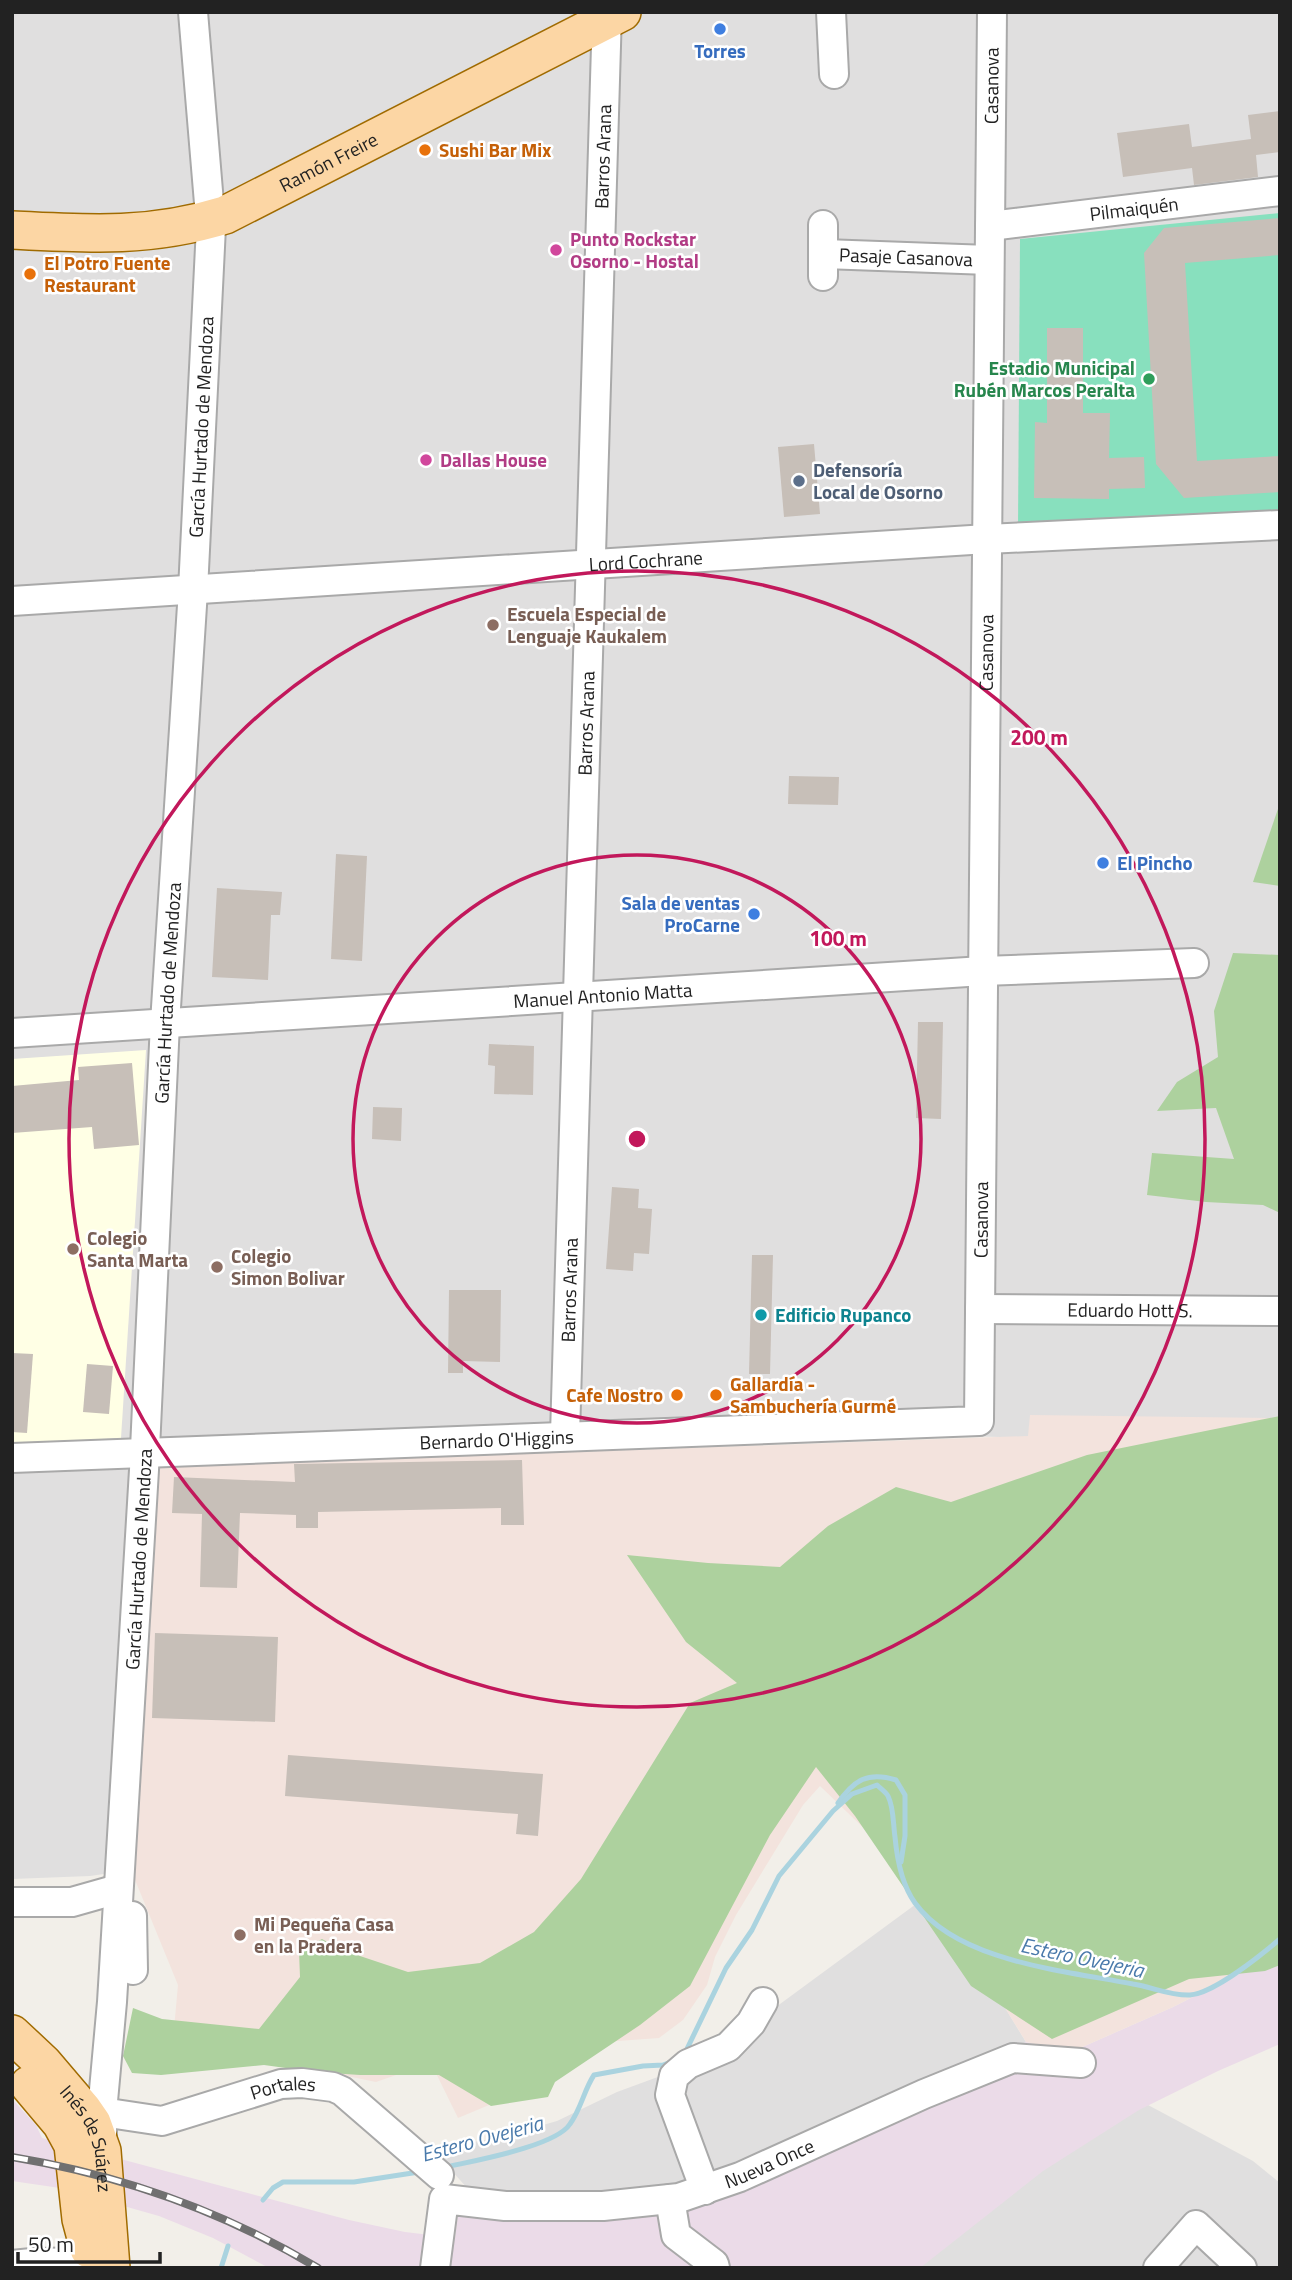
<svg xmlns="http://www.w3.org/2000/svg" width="1292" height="2280" font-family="'Titillium Web',sans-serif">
<rect width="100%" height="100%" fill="#f2efe9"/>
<g fill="#e0dfdf">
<path d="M 12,12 L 1280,12 L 1280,1445 L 965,1436 L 573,1452 L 131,1870 L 90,1876 L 12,1879 Z"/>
<path d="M 931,1893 L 977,1962 L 1026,2042 L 674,2242 L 478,2200 L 432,2149 L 497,2138 L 557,2121 L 617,2092 L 704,2060 Z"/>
<path d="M 1118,2089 L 1253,2161 L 1280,2183 L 1280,2268 L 880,2268 Z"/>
</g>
<path fill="#ebdbe8" d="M 1280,1953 L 1280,2044 L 1218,2071 L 1139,2110 L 1043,2171 L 920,2268 L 269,2268 L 213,2238 L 159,2216 L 60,2188 L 12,2181 L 12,2099 L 36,2125 L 42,2138 L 349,2220 L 405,2232 L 455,2238 L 461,2193 L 627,2195 L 710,2177 L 874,2111 L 1026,2042 L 1071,2052 L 1173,2007 Z"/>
<path fill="#ffffe5" d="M 146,1050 L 121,1438 L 12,1444 L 12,1059 Z"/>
<path fill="#f3e3dd" d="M 1030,1415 L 1280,1418 L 1280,1953 L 1173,2007 L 1071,2052 L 1026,2042 L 977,1962 L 931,1893 L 820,1786 L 803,1805 L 736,1915 L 715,1957 L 707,1985 L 683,2020 L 659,2038 L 604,2042 L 525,2090 L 458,2118 L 431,2063 L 376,2082 L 279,2062 L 170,2073 L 178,1985 L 131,1870 L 149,1467 L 1028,1436 Z"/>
<g fill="#add19e">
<path d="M 1280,803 L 1280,886 L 1253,882 Z"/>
<path d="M 1233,953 L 1280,955 L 1280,1213 L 1263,1205 L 1206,1202 L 1147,1195 L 1152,1153 L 1234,1159 L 1216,1108 L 1157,1111 L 1177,1082 L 1218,1057 L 1214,1011 Z"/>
<path d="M 1280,1416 L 1280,1965 L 1265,1971 L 1189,1979 L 1052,2039 L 971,1986 L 855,1816 L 816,1767 L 770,1835 L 690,1986 L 640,2025 L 555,2082 L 548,2097 L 491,2106 L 439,2075 L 360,2075 L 315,2072 L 264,2065 L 161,2075 L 132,2073 L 123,2056 L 133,2008 L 162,2019 L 259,2029 L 300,1977 L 299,1951 L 322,1939 L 342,1950 L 408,1972 L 480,1963 L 534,1932 L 581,1879 L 690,1703 L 737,1683 L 686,1642 L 627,1555 L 708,1563 L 780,1567 L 828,1526 L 896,1487 L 951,1502 L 1087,1455 Z"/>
</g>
<path fill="#88e0be" d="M 1280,213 L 1280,519 L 1018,528 L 1020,239 Z"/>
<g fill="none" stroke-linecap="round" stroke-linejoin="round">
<g stroke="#aad3df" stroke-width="5">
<path d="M 838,1803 C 854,1780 868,1771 896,1780 L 905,1795 L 905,1836 L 901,1862"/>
<path d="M 685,2053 L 726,1968 L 752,1930 L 779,1876 L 833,1811 L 852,1794 L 877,1785 C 880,1788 886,1792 888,1796 C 894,1808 893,1824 895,1837 C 897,1859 902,1885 915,1903 C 958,1962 1066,1971 1133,1984 C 1152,1987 1171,1996 1190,1995 C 1214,1993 1261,1955 1280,1939"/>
<path d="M 442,2168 C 471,2161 555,2147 570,2124 C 581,2109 584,2090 594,2075 L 643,2066 L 663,2065 L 671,2062"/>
<path d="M 263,2200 L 273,2188 L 283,2182 L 354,2182 L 419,2172"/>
<path d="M 221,2268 L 228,2246"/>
</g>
</g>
<g fill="#c7bfb8">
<path d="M 1280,111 L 1280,152 L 1256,155 L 1258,177 L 1194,185 L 1192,168 L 1123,177 L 1117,133 L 1189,124 L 1192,147 L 1251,139 L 1248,115 Z"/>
<path d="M 1280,218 L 1280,255 L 1185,263 L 1197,461 L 1280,456 L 1280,492 L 1184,498 L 1156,464 L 1144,253 L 1164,228 Z"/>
<path d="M 1047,328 L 1083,328 L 1083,413 L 1110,413 L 1109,458 L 1144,457 L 1145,488 L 1109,489 L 1109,499 L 1034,498 L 1035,422 L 1047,423 Z"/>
<path d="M 814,444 L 820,514 L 784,517 L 778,447 Z"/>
<path d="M 789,776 L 839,777 L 838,805 L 788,804 Z"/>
<path d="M 336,854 L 367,856 L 362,961 L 331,959 Z"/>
<path d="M 217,888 L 282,892 L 280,915 L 271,915 L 268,980 L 212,977 Z"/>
<path d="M 918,1022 L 943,1022 L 941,1119 L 916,1118 Z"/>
<path d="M 489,1044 L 534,1046 L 533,1095 L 494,1094 L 495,1066 L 488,1065 Z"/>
<path d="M 132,1063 L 139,1145 L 94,1149 L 92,1127 L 12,1133 L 12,1086 L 79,1080 L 78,1067 Z"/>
<path d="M 373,1107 L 402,1108 L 401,1141 L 372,1139 Z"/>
<path d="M 612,1187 L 639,1189 L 638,1208 L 652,1209 L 649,1254 L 634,1253 L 633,1271 L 606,1269 Z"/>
<path d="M 752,1255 L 773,1255 L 770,1374 L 749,1374 Z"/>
<path d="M 449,1290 L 501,1290 L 500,1362 L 463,1361 L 463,1373 L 448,1373 Z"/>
<path d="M 12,1353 L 33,1354 L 27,1433 L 12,1432 Z"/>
<path d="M 87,1364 L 113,1366 L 109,1414 L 83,1412 Z"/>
<path d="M 522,1460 L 524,1525 L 501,1525 L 501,1508 L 318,1512 L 318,1528 L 296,1528 L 296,1515 L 240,1513 L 237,1588 L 200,1587 L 202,1514 L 172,1513 L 174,1477 L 295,1482 L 294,1464 Z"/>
<path d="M 155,1633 L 278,1637 L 275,1722 L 152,1718 Z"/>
<path d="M 288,1755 L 543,1774 L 538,1836 L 516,1834 L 518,1814 L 285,1796 Z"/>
</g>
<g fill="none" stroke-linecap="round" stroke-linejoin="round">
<defs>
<g id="minor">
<path d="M 831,12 L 834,74"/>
<path id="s1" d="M 990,226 L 1280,191"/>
<path id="s2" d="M 824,254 L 989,260"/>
<path d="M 823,276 L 823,225"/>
<path id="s3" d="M 12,601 L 987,539 L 1280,525"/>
<path id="s4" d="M 12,1033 L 983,971 L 1194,963"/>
<path id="s5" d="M 980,1309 L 1280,1311"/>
<path id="s6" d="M 565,1435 L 607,12"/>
<path id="s7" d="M 12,1458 L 979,1421 L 992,12"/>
<path d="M 12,1902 L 72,1902 L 118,1889"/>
<path d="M 132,1916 L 133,1970"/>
<path id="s8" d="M 102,2112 L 162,2121 L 281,2084 L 302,2083 L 333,2087 L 342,2091 L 439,2175"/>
<path id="s9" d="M 102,2144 L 102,2112 L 112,2002 L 144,1470 L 165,1023 L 193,590 L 211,227 L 193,12"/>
<path d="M 705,2190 L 670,2095 L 674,2076 L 688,2064 L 728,2047 L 751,2023 L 763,2002"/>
<path d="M 670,2199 L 676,2235 L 714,2264 L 715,2268"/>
<path d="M 12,2265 L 32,2263 L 93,2262"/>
<path id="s10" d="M 435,2268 L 444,2199 L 505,2206 L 603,2206 L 679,2198 L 740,2177 L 924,2094 L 1013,2058 L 1081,2063"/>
<path d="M 1158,2268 L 1196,2225 L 1242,2268"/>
</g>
<g id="major">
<path id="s11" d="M 12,230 C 88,234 151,238 225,215 L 622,12"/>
<path id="s12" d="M 12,2034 L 43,2063 L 83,2110 L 92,2123 L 102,2151 L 111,2268"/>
<path d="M 29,2085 L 61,2123 L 73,2145 L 81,2219 L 89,2249"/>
</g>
</defs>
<use href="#minor" stroke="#a9a9a9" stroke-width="32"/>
<use href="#major" stroke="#a06b00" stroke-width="40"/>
<use href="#minor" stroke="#fff" stroke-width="28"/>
<use href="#major" stroke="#fcd6a4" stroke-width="37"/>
<defs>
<path id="rail" d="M 12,2157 C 121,2175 223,2211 318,2268"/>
</defs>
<use href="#rail" stroke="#707070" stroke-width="8"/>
<use href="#rail" stroke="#fff" stroke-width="5" stroke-dasharray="16" stroke-linecap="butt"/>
</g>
<g fill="none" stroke="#c2185b" stroke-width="3.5">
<circle cx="637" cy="1139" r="284"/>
<circle cx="637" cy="1139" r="568"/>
</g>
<g fill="#3f7fe0" stroke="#fff" stroke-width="2.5">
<circle cx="720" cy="29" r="7"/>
<circle cx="1103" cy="863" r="7"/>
<circle cx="754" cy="914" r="7"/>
</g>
<g fill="#e8710a" stroke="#fff" stroke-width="2.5">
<circle cx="425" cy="150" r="7"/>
<circle cx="30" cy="274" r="7"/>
<circle cx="677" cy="1395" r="7"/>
<circle cx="716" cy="1395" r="7"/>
</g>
<g fill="#d1479c" stroke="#fff" stroke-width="2.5">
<circle cx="556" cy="250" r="7"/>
<circle cx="426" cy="460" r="7"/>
</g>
<circle fill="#2e9e5b" stroke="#fff" stroke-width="2.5" cx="1149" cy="379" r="7"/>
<circle fill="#5c6f8a" stroke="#fff" stroke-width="2.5" cx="799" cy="481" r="7"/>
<g fill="#8d6e63" stroke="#fff" stroke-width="2.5">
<circle cx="493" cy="625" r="7"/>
<circle cx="73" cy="1249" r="7"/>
<circle cx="217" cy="1267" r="7"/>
<circle cx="240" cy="1935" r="7"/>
</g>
<circle fill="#0f9aa8" stroke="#fff" stroke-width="2.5" cx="761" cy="1315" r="7"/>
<g text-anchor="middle" stroke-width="5" stroke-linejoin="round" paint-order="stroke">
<g font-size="19" font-weight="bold" fill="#366cbe" stroke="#fff">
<text x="720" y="58">Torres</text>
<text x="1117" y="870" text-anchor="start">El Pincho</text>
<text x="740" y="910" text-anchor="end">Sala de ventas<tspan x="740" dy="22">ProCarne</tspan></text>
</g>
<g font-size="19" fill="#222" stroke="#fff">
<text dy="7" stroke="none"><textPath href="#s7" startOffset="2303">Casanova</textPath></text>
<text dy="7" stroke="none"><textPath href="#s6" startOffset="1279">Barros Arana</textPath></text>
<text dy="7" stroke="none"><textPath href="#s11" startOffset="331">Ramón Freire</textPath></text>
<text dy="7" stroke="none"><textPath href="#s1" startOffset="145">Pilmaiquén</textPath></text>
<text dy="7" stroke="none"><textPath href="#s2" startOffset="82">Pasaje Casanova</textPath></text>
<text dy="7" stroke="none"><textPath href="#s9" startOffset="1720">García Hurtado de Mendoza</textPath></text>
<text dy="7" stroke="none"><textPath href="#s3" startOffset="635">Lord Cochrane</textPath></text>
<text dy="7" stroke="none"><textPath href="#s7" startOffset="1736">Casanova</textPath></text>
<text dy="7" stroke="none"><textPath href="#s6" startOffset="712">Barros Arana</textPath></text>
<text dy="7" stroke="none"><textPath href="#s9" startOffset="1153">García Hurtado de Mendoza</textPath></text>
<text dy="7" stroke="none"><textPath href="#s4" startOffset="592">Manuel Antonio Matta</textPath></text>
<text dy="7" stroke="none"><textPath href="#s7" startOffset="1169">Casanova</textPath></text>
<text dy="7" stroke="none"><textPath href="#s6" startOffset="145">Barros Arana</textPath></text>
<text dy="7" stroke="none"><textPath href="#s5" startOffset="150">Eduardo Hott S.</textPath></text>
<text dy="7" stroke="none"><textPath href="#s7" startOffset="485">Bernardo O'Higgins</textPath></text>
<text dy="7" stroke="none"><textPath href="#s9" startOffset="586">García Hurtado de Mendoza</textPath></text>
<text dy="7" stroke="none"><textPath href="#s8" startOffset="187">Portales</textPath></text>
<text dy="7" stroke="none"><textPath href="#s12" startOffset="133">Inés de Suárez</textPath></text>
<text dy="7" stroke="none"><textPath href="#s10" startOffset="402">Nueva Once</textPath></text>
</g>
<g font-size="19" font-weight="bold" fill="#c56008" stroke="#fff" text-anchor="start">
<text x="439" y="157">Sushi Bar Mix</text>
<text x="44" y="270">El Potro Fuente<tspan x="44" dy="22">Restaurant</tspan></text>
<text x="730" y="1391">Gallardía -<tspan x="730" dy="22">Sambuchería Gurmé</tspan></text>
<text x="663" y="1402" text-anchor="end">Cafe Nostro</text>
</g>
<g font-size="19" font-weight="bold" fill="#b23c85" stroke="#fff" text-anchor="start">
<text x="570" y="246">Punto Rockstar<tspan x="570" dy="22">Osorno - Hostal</tspan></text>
<text x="440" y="467">Dallas House</text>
</g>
<g font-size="19" font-weight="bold" fill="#27864d" stroke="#fff" text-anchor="end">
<text x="1135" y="375">Estadio Municipal<tspan x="1135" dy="22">Rubén Marcos Peralta</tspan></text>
</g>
<g font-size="19" font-weight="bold" fill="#4e5e75" stroke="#fff" text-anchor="start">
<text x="813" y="477">Defensoría<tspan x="813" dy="22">Local de Osorno</tspan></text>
</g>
<g font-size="19" font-weight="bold" fill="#785e54" stroke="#fff" text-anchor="start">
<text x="507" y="621">Escuela Especial de<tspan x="507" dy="22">Lenguaje Kaukalem</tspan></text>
<text x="87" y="1245">Colegio<tspan x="87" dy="22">Santa Marta</tspan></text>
<text x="231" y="1263">Colegio<tspan x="231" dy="22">Simon Bolivar</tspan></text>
<text x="254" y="1931">Mi Pequeña Casa<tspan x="254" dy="22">en la Pradera</tspan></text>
</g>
<g font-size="19" font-weight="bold" fill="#0d838f" stroke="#fff" text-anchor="start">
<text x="775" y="1322">Edificio Rupanco</text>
</g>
<g font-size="21" font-style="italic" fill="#4a7aab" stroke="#fff">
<text transform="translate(1082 1958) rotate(12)" y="7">Estero Ovejeria</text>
<text transform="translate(482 2139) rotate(-15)" y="7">Estero Ovejeria</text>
</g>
</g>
<circle cx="637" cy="1139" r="10" fill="#c2185b" stroke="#fff" stroke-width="3.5"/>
<g font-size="21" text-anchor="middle" font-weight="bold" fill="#c2185b" stroke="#fff" stroke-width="5" stroke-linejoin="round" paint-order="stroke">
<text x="1039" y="745">200 m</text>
<text x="838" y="946">100 m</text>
</g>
<rect width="1292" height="2280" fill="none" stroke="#222222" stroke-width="28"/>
<path d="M18 2252v10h142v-10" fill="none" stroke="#222222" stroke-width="3.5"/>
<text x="28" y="2252" font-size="21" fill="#222222" stroke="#ffffff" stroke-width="5" paint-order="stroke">50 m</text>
</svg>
